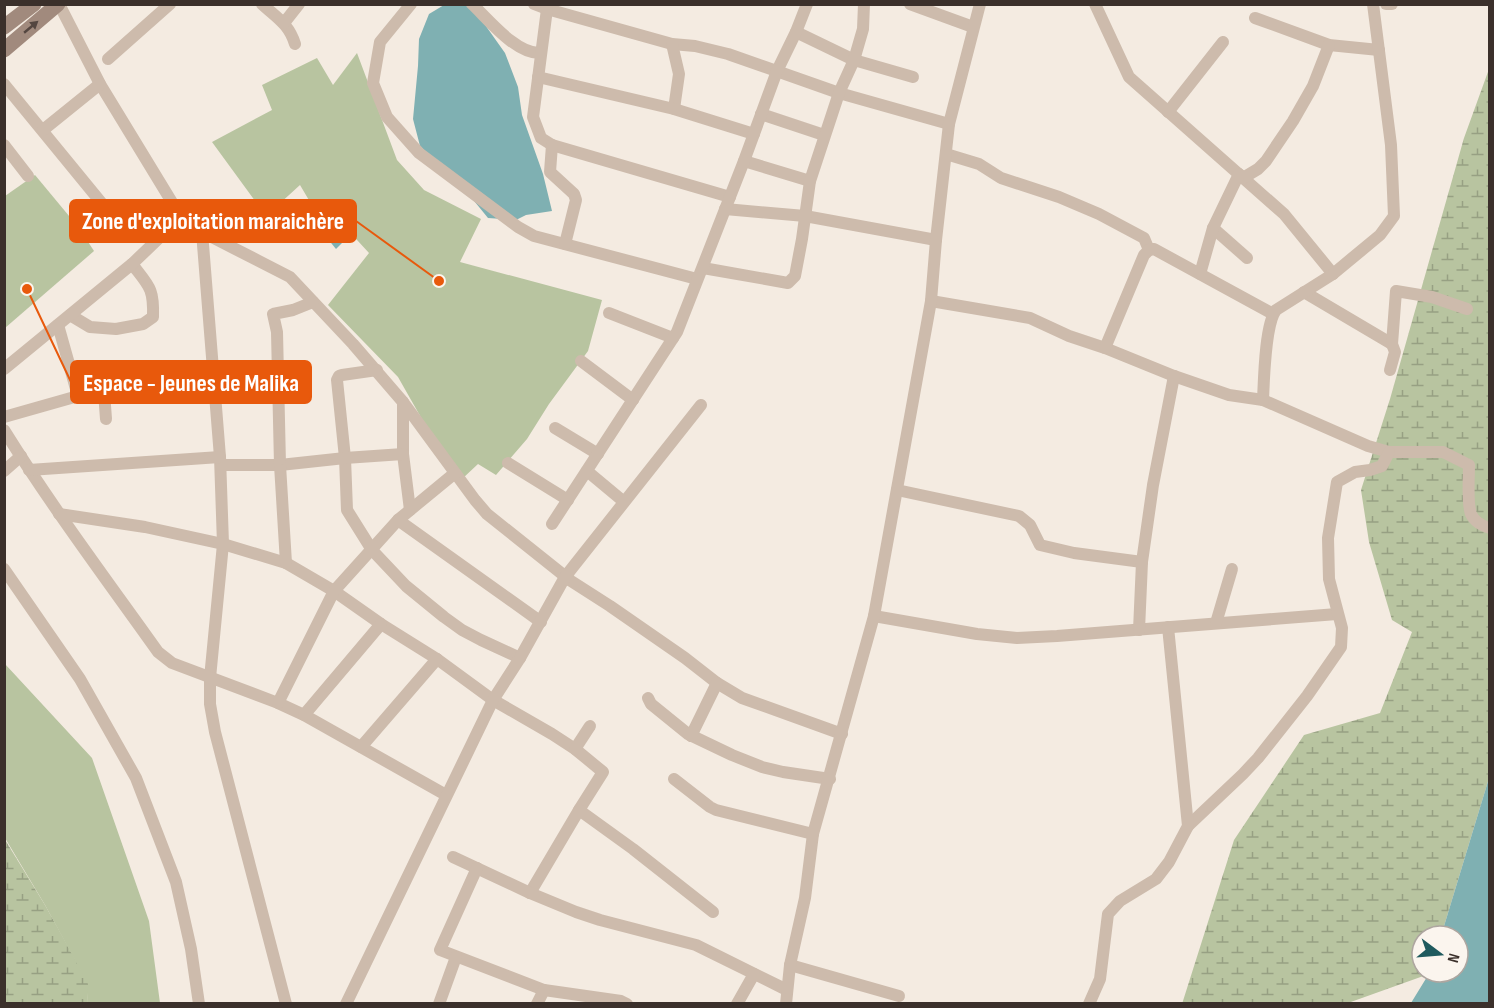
<svg xmlns="http://www.w3.org/2000/svg" width="1494" height="1008" font-family="'Sofia Sans Condensed',sans-serif">
<defs>
<pattern id="wetland-marsh" width="20" height="14" patternUnits="userSpaceOnUse" patternTransform="scale(1.5)"><rect width="20" height="14" fill="#b8c4a0"/><path d="M1 5h8M5 5V1M11 12h8M15 12V8" fill="none" stroke="#97a083"/></pattern>
</defs>
<rect width="100%" height="100%" fill="#f4ebe1"/>
<g fill="url(#wetland-marsh)">
<path d="M 1489,69 L 1489,778 L 1441,936 L 1422,936 L 1422,972 L 1430,972 L 1429,974 L 1348,1003 L 1182,1004 L 1234,840 L 1304,735 L 1380,713 L 1412,632 L 1392,620 L 1369,542 L 1361,490 L 1390,399 L 1464,138 Z"/>
<path d="M 4,838 L 45,905 L 89,984 L 87,1003 L 5,1003 Z"/>
</g>
<g fill="#b8c4a0">
<path d="M 357,53 L 397,160 L 424,190 L 481,219 L 460,262 L 602,300 L 588,351 L 549,404 L 527,439 L 496,475 L 478,464 L 462,479 L 423,421 L 398,377 L 328,305 L 369,253 L 346,228 L 313,207 L 300,185 L 266,216 L 212,142 L 272,110 L 262,85 L 317,58 L 333,85 Z"/>
<path d="M 35,175 L 79,228 L 94,251 L 5,328 L 5,196 Z"/>
<path d="M 5,664 L 92,758 L 149,921 L 160,1003 L 87,1003 L 88,984 L 45,905 L 5,838 Z"/>
</g>
<g fill="#7fb0b2">
<path d="M 444,5 L 471,5 L 505,53 L 518,87 L 522,115 L 543,174 L 552,211 L 526,215 L 516,220 L 488,218 L 466,191 L 420,146 L 413,119 L 418,66 L 419,39 L 429,14 Z"/>
<path d="M 330,225 L 345,240 L 336,249 L 323,233 Z"/>
<path d="M 1489,778 L 1489,1003 L 1411,1003 L 1430,972 L 1458,972 L 1458,936 L 1441,936 Z"/>
</g>
<g fill="none" stroke-linecap="round" stroke-linejoin="round">
<g stroke="#cdbbac" stroke-width="12">
<path d="M 59,4 L 100,84 L 181,217 L 202,232 L 290,277 L 353,344 L 403,402 L 475,500 L 487,514 L 571,581 L 610,606 L 685,658 L 717,683 L 742,698 L 842,734"/>
<path d="M 262,4 C 277,18 289,24 295,44"/>
<path d="M 411,4 L 380,42 L 373,83 L 387,117 L 419,153 L 518,227 L 534,236 L 697,279"/>
<path d="M 472,4 C 489,20 516,54 540,53"/>
<path d="M 534,4 L 547,9 L 672,44 L 695,46 L 728,54 L 839,93 L 949,124"/>
<path d="M 910,4 L 973,27"/>
<path d="M 1095,4 L 1129,77 L 1284,214 L 1333,274"/>
<path d="M 1386,4 L 1392,4"/>
<path d="M 547,9 L 533,117 L 541,138 L 552,145 L 730,197"/>
<path d="M 1255,18 L 1329,45 L 1379,50"/>
<path d="M 284,23 L 299,4"/>
<path d="M 796,32 L 854,60 L 913,77"/>
<path d="M 672,44 L 679,74 L 674,109"/>
<path d="M 108,59 L 170,4"/>
<path d="M 538,77 L 674,109 L 754,134"/>
<path d="M 4,84 L 104,206"/>
<path d="M 1168,112 L 1223,42"/>
<path d="M 761,114 L 824,135"/>
<path d="M 43,130 L 100,84"/>
<path d="M 4,145 L 28,176"/>
<path d="M 552,145 L 550,172 L 574,194 L 576,200 L 565,244"/>
<path d="M 946,154 L 979,164 L 1001,178 L 1059,197 L 1099,214 L 1144,238 L 1149,250"/>
<path d="M 744,161 L 810,181"/>
<path d="M 1243,178 L 1258,169 L 1266,161 L 1293,121 L 1313,86 L 1329,45"/>
<path d="M 725,209 L 805,216 L 936,240"/>
<path d="M 1213,228 L 1247,258"/>
<path d="M 202,232 L 220,457 L 223,544 L 210,678 L 210,704 L 215,732 L 286,1004"/>
<path d="M 703,268 L 788,283 L 795,276 L 802,239 L 810,181 L 839,93 L 854,60 L 863,29 L 864,4"/>
<path d="M 1200,274 L 1213,228 L 1239,174"/>
<path d="M 1304,292 L 1392,344"/>
<path d="M 931,301 L 1030,318 L 1069,336 L 1105,348 L 1174,376 L 1229,395 L 1263,400 L 1368,446 L 1389,452 L 1443,452 L 1469,465 C 1469,477 1467,504 1471,514 C 1474,521 1482,526 1490,528"/>
<path d="M 609,313 L 673,338"/>
<path d="M 70,315 L 90,327 L 116,329 L 143,324 L 153,317 C 154,288 149,286 132,264"/>
<path d="M 58,325 L 78,396"/>
<path d="M 1105,348 L 1144,255 L 1149,250 L 1154,249 L 1273,314"/>
<path d="M 581,361 L 633,400"/>
<path d="M 4,369 L 132,264 L 181,217"/>
<path d="M 377,370 L 342,375 L 339,376 L 337,380 L 345,458 L 347,510 L 372,550 L 406,586 L 444,617 L 462,630 L 481,640 L 520,658"/>
<path d="M 1390,370 L 1395,352 L 1392,344 L 1396,291 L 1432,297 L 1467,309"/>
<path d="M 104,392 L 106,419"/>
<path d="M 1263,400 C 1264,379 1265,324 1276,310 L 1333,274 L 1380,235 L 1394,216 L 1391,145 L 1373,4"/>
<path d="M 403,402 L 403,454 L 410,510"/>
<path d="M 4,417 L 78,396 L 104,392 L 214,380"/>
<path d="M 555,428 L 598,454"/>
<path d="M 4,430 C 52,507 106,579 158,652 L 172,663 L 278,703 L 304,715 L 446,795"/>
<path d="M 508,463 L 568,500"/>
<path d="M 221,465 L 280,465 L 345,458 L 403,454"/>
<path d="M 29,470 L 220,457"/>
<path d="M 4,471 L 21,456"/>
<path d="M 587,471 L 623,501"/>
<path d="M 897,490 L 1019,516 L 1030,525 L 1040,545 L 1074,553 L 1142,562"/>
<path d="M 59,514 L 145,527 L 223,544 L 286,563 L 334,591 L 381,624 L 437,659 L 493,700 L 552,734 L 575,749 L 603,772 L 579,810 L 530,893"/>
<path d="M 398,520 L 541,622"/>
<path d="M 552,524 L 677,332 L 744,161 L 777,71 L 796,32 L 807,4"/>
<path d="M 286,563 L 280,465 L 277,332 L 273,314 L 293,310 L 313,302"/>
<path d="M 4,569 L 80,679 L 136,778 L 176,882 L 191,949 L 199,1004"/>
<path d="M 874,616 L 977,634 L 1017,638 L 1057,636 L 1337,614"/>
<path d="M 1216,623 L 1232,569"/>
<path d="M 1139,630 L 1142,562 L 1153,485 L 1174,376"/>
<path d="M 648,698 L 651,704 L 688,734 L 732,755 L 762,767 L 783,772 L 830,779"/>
<path d="M 278,703 L 334,591 L 398,520 L 455,473"/>
<path d="M 304,715 L 381,624"/>
<path d="M 691,736 L 717,683"/>
<path d="M 361,747 L 437,659"/>
<path d="M 575,749 L 590,726"/>
<path d="M 674,779 L 710,807 L 716,810 L 813,834"/>
<path d="M 579,810 L 633,849 L 713,912"/>
<path d="M 1188,826 L 1243,774 L 1258,758 L 1307,696 L 1341,647 L 1342,628 L 1329,579 L 1328,538 L 1337,482 L 1355,472 L 1370,470 L 1382,466 L 1389,452"/>
<path d="M 453,857 L 530,893 L 576,912 L 600,920 L 696,945 L 787,990"/>
<path d="M 477,868 L 440,950 L 544,990 L 621,1001 L 627,1004"/>
<path d="M 790,965 L 899,996"/>
<path d="M 346,1004 L 493,700 L 520,658 L 565,577 L 701,405"/>
<path d="M 439,1004 L 456,957"/>
<path d="M 537,1004 L 544,990"/>
<path d="M 737,1004 L 754,974"/>
<path d="M 786,1004 L 790,965 L 805,898 L 813,834 L 874,616 L 931,301 L 936,240 L 949,124 L 980,4"/>
<path d="M 1089,1004 L 1100,979 L 1108,914 L 1120,901 L 1156,879 L 1169,862 L 1188,826 L 1168,627"/>
</g>
<g stroke="#a18a7d" stroke-width="15">
<path d="M 4,27 L 34,4"/>
<path d="M 4,50 L 58,4"/>
</g>
</g>
<defs><path id="oneway-solid" d="M-6-.8H1V-3.2L6.5 0L1 3.2V.8H-6Z" transform="scale(1.5)"/></defs>
<use fill="#544640" href="#oneway-solid" transform="translate(31 27) rotate(-40)"/>
<path fill="none" stroke="#e8590c" stroke-width="2" d="M439 281L356 221M27 289L71 382"/>
<g fill="#e8590c" stroke="#fbf5ee" stroke-width="2">
<circle cx="439" cy="281" r="6"/>
<circle cx="27" cy="289" r="6"/>
</g>
<g fill="#e8590c" stroke="#e8590c" stroke-width="2">
<rect x="70" y="200" width="286" height="42" rx="6"/>
<rect x="71" y="361" width="240" height="42" rx="6"/>
</g>
<g font-size="24" text-anchor="middle" font-weight="bold" fill="#fff">
<text x="213" y="229">Zone d'exploitation maraichère</text>
<text x="191" y="391">Espace - Jeunes de Malika</text>
</g>
<rect width="1494" height="1008" fill="none" stroke="#3b302b" stroke-width="12"/>
<g transform="translate(1440 954) rotate(106)"><circle r="28" fill="#fbf5ee" stroke="#aea6a0" stroke-width="1.5"/>
<path d="M0-4.5L10 22L0 15L-10 22Z" fill="#1f5a5e"/>
<text y="-9" font-size="16" font-weight="bold" text-anchor="middle" fill="#3b302b">N</text>
</g>
</svg>
